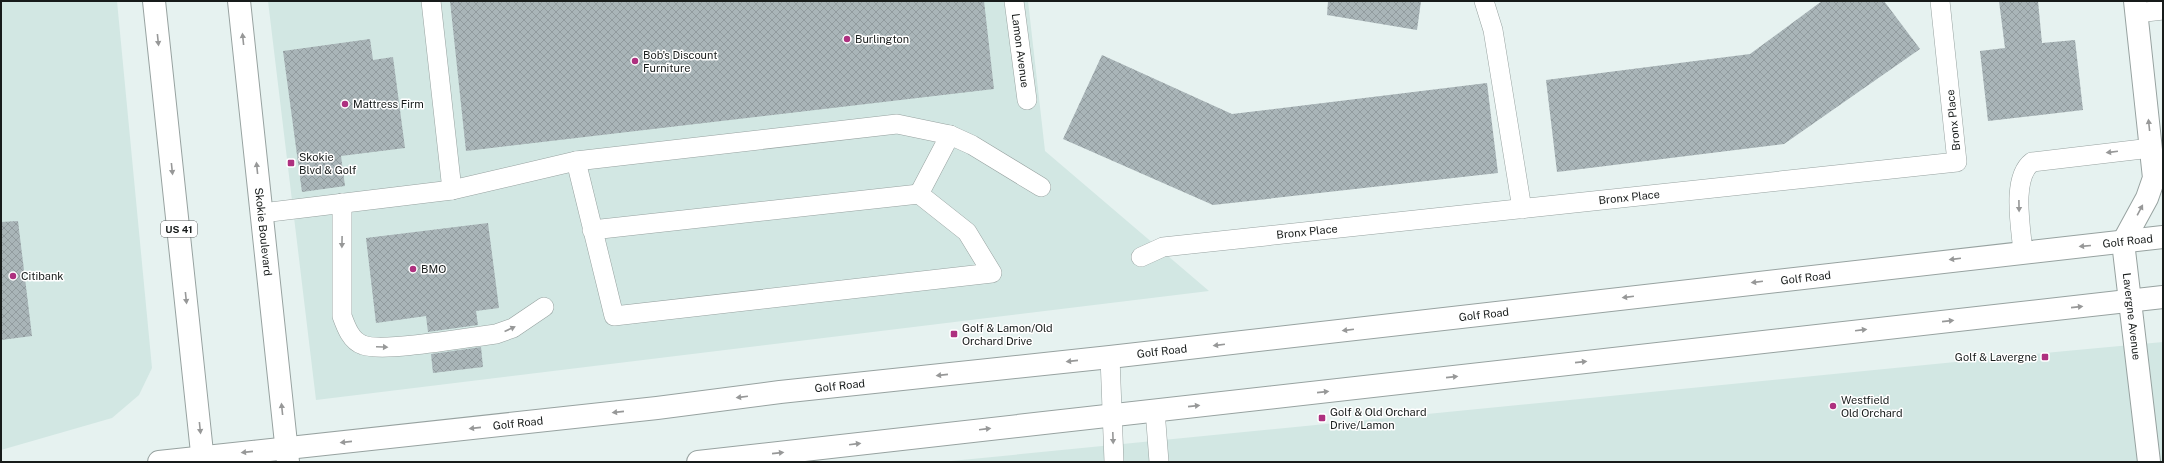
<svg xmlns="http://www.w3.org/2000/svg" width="2164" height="463" font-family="'Public Sans',sans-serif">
<defs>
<pattern id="building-cross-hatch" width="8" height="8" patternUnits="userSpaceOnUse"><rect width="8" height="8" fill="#a9b5b8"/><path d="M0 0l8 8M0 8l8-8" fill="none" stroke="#919b9e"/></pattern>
</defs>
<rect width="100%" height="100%" fill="#e6f2f0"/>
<g fill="#d2e7e3">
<path d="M 1,1 L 117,1 L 152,368 L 139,395 L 112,418 L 1,450 Z"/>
<path d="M 268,1 L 1028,1 L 1045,151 L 1209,291 L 316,400 Z"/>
<path d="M 2163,342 L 2163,462 L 941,462 L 2066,351 Z"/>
</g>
<g fill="url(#building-cross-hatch)">
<path d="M 450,1 L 984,1 L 994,89 L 466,151 Z"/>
<path d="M 1328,1 L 1421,1 L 1417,30 L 1327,15 Z"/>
<path d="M 1822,1 L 1884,1 L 1920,49 L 1784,144 L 1557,172 L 1546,80 L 1750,54 Z"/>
<path d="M 1999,1 L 2038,1 L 2042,43 L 2075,40 L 2083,110 L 1988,121 L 1980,51 L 2005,48 Z"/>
<path d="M 370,39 L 373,60 L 393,57 L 405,148 L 341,156 L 345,186 L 302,192 L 283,51 Z"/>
<path d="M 1102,55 L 1232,114 L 1487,83 L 1498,173 L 1213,205 L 1063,139 Z"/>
<path d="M 18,221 L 32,336 L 1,340 L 1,222 Z"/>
<path d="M 488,223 L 499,308 L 476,311 L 478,325 L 428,332 L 426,316 L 376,323 L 366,238 Z"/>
<path d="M 481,347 L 483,367 L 433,373 L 431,354 Z"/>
</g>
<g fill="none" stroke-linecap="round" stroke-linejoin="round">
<defs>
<g id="lane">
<path d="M 431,1 L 452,190"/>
<path id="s1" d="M 1014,1 L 1027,100"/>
<path d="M 1484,1 L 1493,30 L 1522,209"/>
<path d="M 2137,13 L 2163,10"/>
<path d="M 576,161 L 614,316 L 992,273 L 967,232 L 919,194 L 592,230"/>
<path d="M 919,194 L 950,135"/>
<path d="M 342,203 L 342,316 C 346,327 351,341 363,345 C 384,353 470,337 496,334 L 513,328 L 544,307"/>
<path d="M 262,213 L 452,190 L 576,161 L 897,124 L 950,135 L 972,145 L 1041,187"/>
<path d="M 2023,252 C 2021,228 2011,178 2032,162 L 2151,148"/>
<path id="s2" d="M 1141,257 L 1163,247 L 1957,162 L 1940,1"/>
<path d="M 1110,357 L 1114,462"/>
<path d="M 1155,410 L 1159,462"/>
</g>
<path id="street" d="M 2123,242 L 2147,198 L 2154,178 L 2135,1"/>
<g id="secondary">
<path id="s3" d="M 2123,242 L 2149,462"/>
<path id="s4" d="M 159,462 L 657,408 L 780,392 L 1110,357 L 2163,237"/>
<path d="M 698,462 L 2163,297"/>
</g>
<g id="primary">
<path d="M 154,1 L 203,462"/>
<path id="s5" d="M 239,1 L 288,462"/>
</g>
</defs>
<use href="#lane" stroke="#97a2a0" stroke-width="20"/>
<use href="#street" stroke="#97a2a0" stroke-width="24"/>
<use href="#secondary" stroke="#97a2a0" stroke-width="24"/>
<use href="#primary" stroke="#97a2a0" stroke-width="24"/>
<use href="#lane" stroke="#fff" stroke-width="19"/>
<use href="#street" stroke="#fff" stroke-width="22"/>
<use href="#secondary" stroke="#fff" stroke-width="22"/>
<use href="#primary" stroke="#fff" stroke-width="22"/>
</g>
<defs><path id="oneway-solid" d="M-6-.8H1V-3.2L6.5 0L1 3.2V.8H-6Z"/></defs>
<g fill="#979898">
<use href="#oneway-solid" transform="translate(243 39) rotate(-96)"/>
<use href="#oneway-solid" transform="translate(158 40) rotate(84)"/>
<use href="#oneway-solid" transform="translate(2149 125) rotate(-96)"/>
<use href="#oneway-solid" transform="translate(2112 152) rotate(173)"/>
<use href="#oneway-solid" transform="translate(257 168) rotate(-96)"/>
<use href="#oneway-solid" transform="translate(172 169) rotate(84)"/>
<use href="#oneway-solid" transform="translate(2019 206) rotate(89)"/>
<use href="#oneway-solid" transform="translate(2140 210) rotate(-62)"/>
<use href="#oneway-solid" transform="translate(342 242) rotate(91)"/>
<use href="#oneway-solid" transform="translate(2085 246) rotate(175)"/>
<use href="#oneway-solid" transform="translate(1955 259) rotate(173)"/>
<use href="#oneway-solid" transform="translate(1757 282) rotate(173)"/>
<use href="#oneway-solid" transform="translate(1628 297) rotate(173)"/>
<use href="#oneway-solid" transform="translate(186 298) rotate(84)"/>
<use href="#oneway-solid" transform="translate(2077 307) rotate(-6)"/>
<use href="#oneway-solid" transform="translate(1948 321) rotate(-6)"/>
<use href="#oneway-solid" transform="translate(510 329) rotate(-25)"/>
<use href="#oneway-solid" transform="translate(1348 330) rotate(173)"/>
<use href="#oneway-solid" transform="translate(1861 330) rotate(-7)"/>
<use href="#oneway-solid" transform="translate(1219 345) rotate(173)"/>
<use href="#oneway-solid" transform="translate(382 347) rotate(2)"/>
<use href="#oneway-solid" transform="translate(1072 361) rotate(174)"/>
<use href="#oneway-solid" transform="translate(1581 362) rotate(-6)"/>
<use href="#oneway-solid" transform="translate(942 375) rotate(174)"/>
<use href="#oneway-solid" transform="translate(1452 377) rotate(-6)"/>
<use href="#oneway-solid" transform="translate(1323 392) rotate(-6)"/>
<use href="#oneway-solid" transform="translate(742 397) rotate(173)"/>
<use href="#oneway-solid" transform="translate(1194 406) rotate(-6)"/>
<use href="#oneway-solid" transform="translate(282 409) rotate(-96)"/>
<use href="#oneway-solid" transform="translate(618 412) rotate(174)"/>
<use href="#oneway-solid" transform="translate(200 428) rotate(84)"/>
<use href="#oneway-solid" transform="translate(475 428) rotate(174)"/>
<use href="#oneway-solid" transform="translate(985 429) rotate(-7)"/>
<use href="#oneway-solid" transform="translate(1113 438) rotate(88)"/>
<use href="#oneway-solid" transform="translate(346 442) rotate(174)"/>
<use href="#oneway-solid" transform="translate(855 444) rotate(-7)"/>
<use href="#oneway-solid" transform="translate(247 452) rotate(174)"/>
<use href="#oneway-solid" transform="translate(778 453) rotate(-6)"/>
</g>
<g fill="#ae307f" stroke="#fff" stroke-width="1.5">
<circle cx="847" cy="39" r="4"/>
<circle cx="635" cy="61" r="4"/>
<circle cx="345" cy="104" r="4"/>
<rect x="287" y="159" width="8" height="8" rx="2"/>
<circle cx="413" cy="269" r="4"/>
<circle cx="13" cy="276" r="4"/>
<rect x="950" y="330" width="8" height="8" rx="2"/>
<rect x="2041" y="353" width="8" height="8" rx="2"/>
<circle cx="1833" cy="406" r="4"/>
<rect x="1318" y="414" width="8" height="8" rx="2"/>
</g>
<g text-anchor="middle" stroke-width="3" stroke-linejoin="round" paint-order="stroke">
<rect fill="#fff" stroke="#5d5f5f" stroke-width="1" x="161" y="221" width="36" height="16" rx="3"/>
<g font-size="10" font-weight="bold" fill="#171b1a">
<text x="179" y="233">US 41</text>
</g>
<g font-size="11" fill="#171b1a" stroke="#fff" text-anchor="start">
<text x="855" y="43">Burlington</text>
<text x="643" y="59">Bob's Discount<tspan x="643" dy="13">Furniture</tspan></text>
<text x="353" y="108">Mattress Firm</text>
<text x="299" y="161">Skokie<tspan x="299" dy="13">Blvd &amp; Golf</tspan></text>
<text x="421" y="273">BMO</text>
<text x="21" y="280">Citibank</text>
<text x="962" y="332">Golf &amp; Lamon/Old<tspan x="962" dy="13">Orchard Drive</tspan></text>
<text x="2037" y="361" text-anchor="end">Golf &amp; Lavergne</text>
<text x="1841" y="404">Westfield<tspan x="1841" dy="13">Old Orchard</tspan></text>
<text x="1330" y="416">Golf &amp; Old Orchard<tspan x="1330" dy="13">Drive/Lamon</tspan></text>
</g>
<g font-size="11" fill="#171b1a" stroke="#fff">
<text dy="4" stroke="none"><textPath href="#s1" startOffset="50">Lamon Avenue</textPath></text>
<text transform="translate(1953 120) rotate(-96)" y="4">Bronx Place</text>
<text dy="4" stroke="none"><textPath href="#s2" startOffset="493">Bronx Place</textPath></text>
<text dy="4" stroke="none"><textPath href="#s5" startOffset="232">Skokie Boulevard</textPath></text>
<text dy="4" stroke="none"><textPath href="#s2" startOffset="169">Bronx Place</textPath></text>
<text dy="4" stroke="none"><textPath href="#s4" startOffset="1981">Golf Road</textPath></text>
<text dy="4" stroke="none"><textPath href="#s4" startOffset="1657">Golf Road</textPath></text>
<text dy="4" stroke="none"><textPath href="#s4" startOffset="1333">Golf Road</textPath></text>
<text dy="4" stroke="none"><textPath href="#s3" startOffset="75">Lavergne Avenue</textPath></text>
<text dy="4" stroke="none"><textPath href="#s4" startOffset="1009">Golf Road</textPath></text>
<text dy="4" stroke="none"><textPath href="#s4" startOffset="685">Golf Road</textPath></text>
<text dy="4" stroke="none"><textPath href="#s4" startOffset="361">Golf Road</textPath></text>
</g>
</g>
<rect width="2164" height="463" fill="none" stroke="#171b1a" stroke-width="4"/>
</svg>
